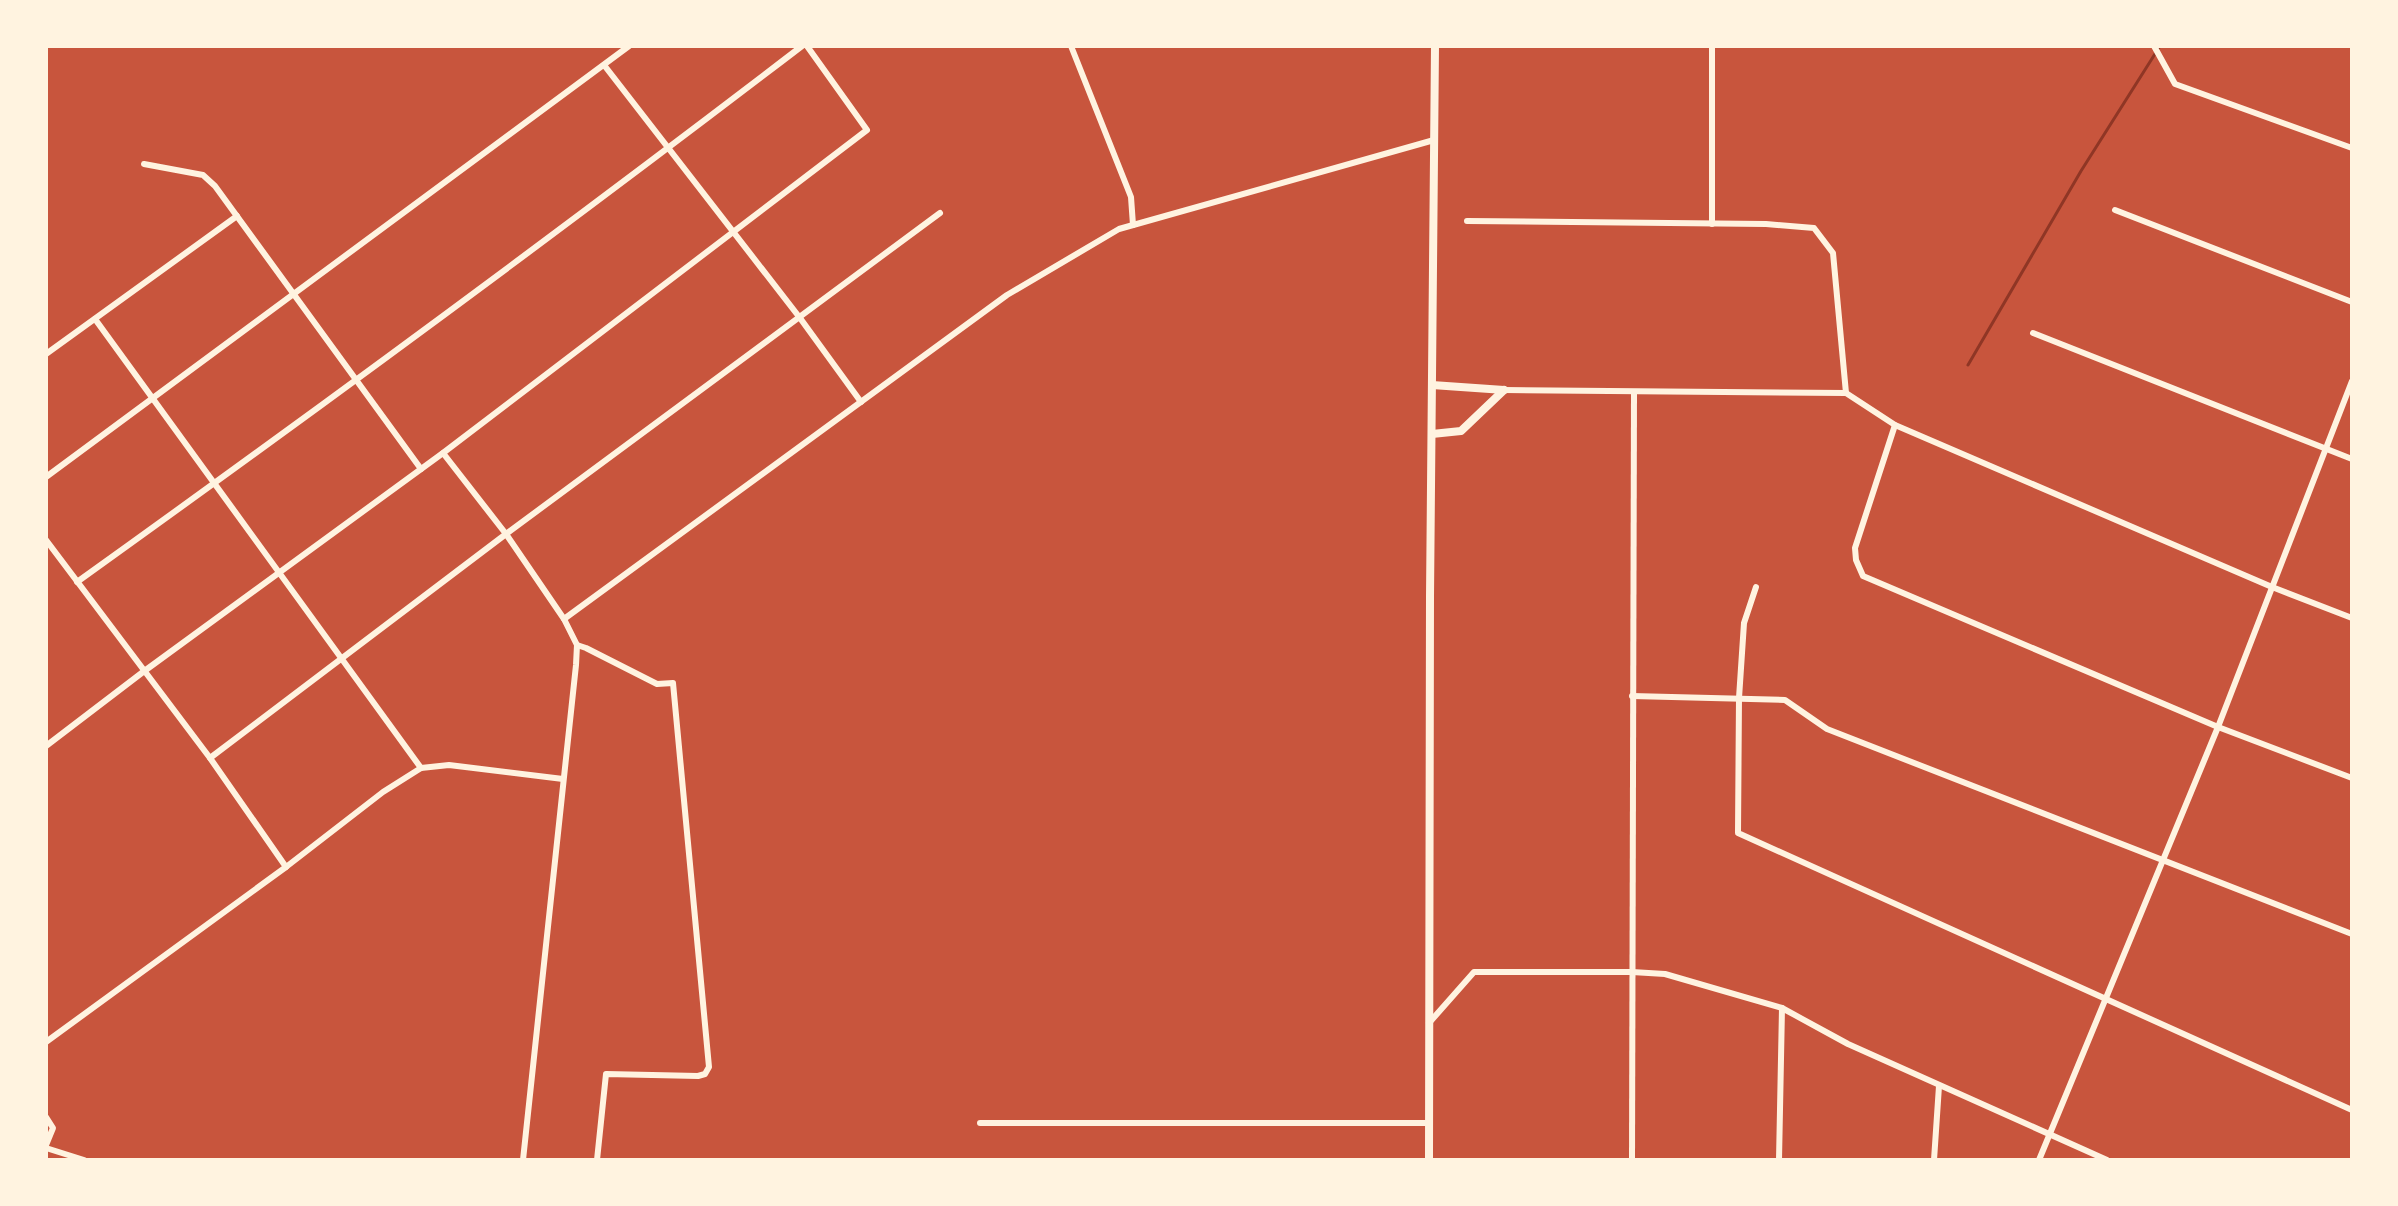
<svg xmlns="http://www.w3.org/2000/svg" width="2398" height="1206" font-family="'Exo 2',sans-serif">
<rect width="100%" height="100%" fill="#c8553d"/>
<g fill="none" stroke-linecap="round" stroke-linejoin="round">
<path stroke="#8f3625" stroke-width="3" d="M 1968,365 L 2081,171 L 2160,46"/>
<g stroke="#fff3e0" stroke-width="6">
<path d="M 1071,46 L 1131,197 L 1133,225"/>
<path d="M 1712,46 L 1712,224"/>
<path d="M 2154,46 L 2175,84 L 2352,148"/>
<path d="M 604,65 L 800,318 L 861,402"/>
<path d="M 144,164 L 203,175 L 215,186 L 421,469"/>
<path d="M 2115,210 L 2352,302"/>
<path d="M 1467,221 L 1766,224 L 1814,228 L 1833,253 L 1846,393"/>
<path d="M 95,319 L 421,768"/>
<path d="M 2033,333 L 2352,459"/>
<path d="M 46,354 L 237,216"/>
<path d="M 1504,390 L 1846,393 L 1895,425 L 2272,587 L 2352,618"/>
<path d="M 1895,425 L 1855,548 L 1856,560 L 1863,576 L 2218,727 L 2352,778"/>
<path d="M 443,453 L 506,534 L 564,619 L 577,645 L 576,665 L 523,1160"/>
<path d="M 46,477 L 629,46"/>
<path d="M 46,540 L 210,758 L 286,867"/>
<path d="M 77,582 C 321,407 563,229 802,46"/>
<path d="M 1756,587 L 1744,623 L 1739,698 L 1738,833 L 2352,1110"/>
<path d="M 564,619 L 1007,295 L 1119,229 L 1434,140"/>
<path d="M 577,645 L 586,648 L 657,684 L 673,683 L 709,1067 L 705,1074 L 698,1076 L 606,1074 L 597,1160"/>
<path d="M 1632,696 L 1785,700 L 1827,729 L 2352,934"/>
<path d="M 46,746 L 143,672 L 443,453 L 867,130 L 807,46"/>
<path d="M 210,758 L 506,534 L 940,213"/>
<path d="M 1429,1023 L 1474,972 L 1632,972 L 1665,974 L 1782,1008 L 1848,1044 L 2107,1160"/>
<path d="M 46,1042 L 286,867 L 383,792 L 421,768 L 449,765 L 563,779"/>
<path d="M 46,1117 L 53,1128 L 46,1145"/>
<path d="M 980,1123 L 1429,1123"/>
<path d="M 46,1148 L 84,1160"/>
<path d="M 1632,1160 L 1634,392"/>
<path d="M 1779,1160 L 1782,1008"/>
<path d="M 1934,1160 L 1939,1086"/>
<path d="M 2039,1160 L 2218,727 L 2352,381"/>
</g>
<g stroke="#fff3e0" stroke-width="8">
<path d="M 1432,385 L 1504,390"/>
<path d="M 1432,434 L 1461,431 L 1504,390"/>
<path d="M 1429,1160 L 1430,597 L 1435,46"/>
</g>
</g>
<rect width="2398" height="1206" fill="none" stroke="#fff3e0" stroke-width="96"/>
</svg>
